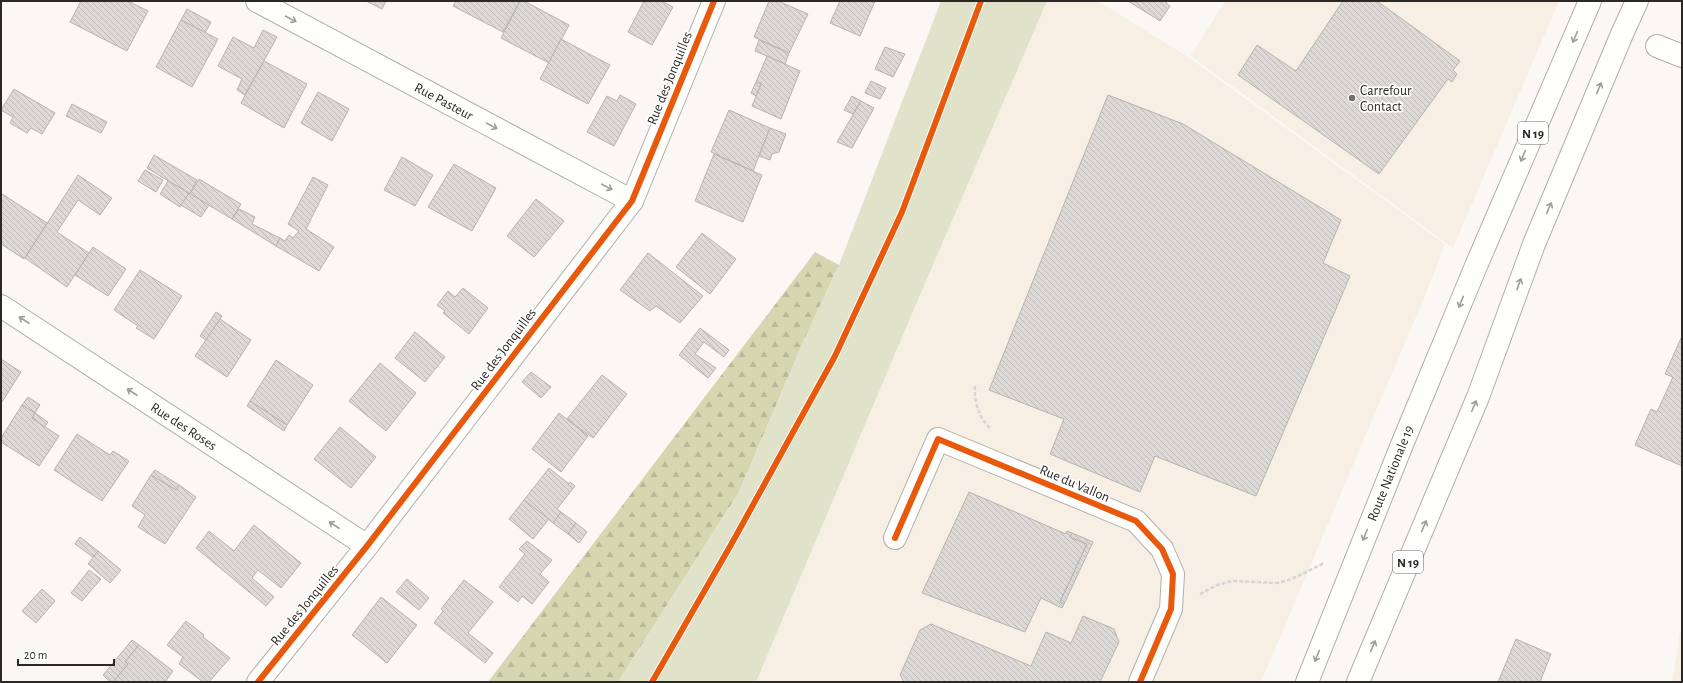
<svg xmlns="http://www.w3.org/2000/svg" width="1683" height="683" font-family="'Alegreya Sans',sans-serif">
<defs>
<pattern id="forest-firs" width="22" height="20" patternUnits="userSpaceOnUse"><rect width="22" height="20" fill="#d5d7b1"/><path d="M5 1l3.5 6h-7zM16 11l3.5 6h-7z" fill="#b7b998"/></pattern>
<pattern id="building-back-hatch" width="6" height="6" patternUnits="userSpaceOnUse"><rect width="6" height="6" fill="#dcd9d6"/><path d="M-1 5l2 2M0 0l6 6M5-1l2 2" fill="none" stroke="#bdbab8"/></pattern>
</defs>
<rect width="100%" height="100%" fill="#faf7f4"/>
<g fill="#f7efe4">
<path d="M 1047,1 L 1098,1 L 1188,57 L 1445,244 L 1426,293 L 1261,682 L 756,682 L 917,302 Z"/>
<path d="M 1225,1 L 1559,1 L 1453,248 L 1191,56 Z"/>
<path d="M 1682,621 L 1682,682 L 1672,682 Z"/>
</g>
<path fill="url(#forest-firs)" d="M 815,252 L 839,265 L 801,347 L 739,492 L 618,682 L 488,682 Z"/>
<path fill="#e0e2ca" d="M 941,1 L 1047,1 L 917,302 L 756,682 L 618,682 L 739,492 L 801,347 L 839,265 Z"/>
<g fill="url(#building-back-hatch)" stroke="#b6b3b0">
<path d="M 81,1 L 128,1 L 148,11 L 127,51 L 70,22 Z"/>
<path d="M 366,1 L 386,1 L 382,9 Z"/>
<path d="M 520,1 L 503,32 L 453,6 L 456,1 Z"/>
<path d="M 520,1 L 524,1 L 569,25 L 549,63 L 501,38 Z"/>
<path d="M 644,1 L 662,1 L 673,7 L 652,45 L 628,32 Z"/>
<path d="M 769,1 L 778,1 L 808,14 L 789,53 L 754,37 Z"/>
<path d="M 840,1 L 875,1 L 860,36 L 830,23 Z"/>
<path d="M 1128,1 L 1168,1 L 1166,3 L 1170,6 L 1160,21 Z"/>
<path d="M 1343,1 L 1377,1 L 1460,61 L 1453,70 L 1457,74 L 1452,82 L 1448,79 L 1379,174 L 1238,75 L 1257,45 L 1296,71 Z"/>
<path d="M 187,9 L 211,22 L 205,33 L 181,20 Z"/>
<path d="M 181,20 L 218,39 L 192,87 L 156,67 Z"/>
<path d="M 263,30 L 277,37 L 245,95 L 237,90 L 242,79 L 218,66 L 233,37 L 254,48 Z"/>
<path d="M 561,39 L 610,65 L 588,104 L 540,79 Z"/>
<path d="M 759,40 L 789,53 L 785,64 L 755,51 Z"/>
<path d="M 885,47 L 905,54 L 893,77 L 875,69 Z"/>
<path d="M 767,56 L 800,71 L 781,119 L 752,106 L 761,84 L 756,82 Z"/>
<path d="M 264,61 L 307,84 L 284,128 L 241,103 Z"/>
<path d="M 871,81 L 886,88 L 880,99 L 865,93 Z"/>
<path d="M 756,82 L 761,84 L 756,96 L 751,93 Z"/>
<path d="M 14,89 L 55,113 L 42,134 L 31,128 L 27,133 L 10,123 L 13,117 L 1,110 Z"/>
<path d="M 318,92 L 349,109 L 332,141 L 301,123 Z"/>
<path d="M 620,95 L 636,104 L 614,146 L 587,132 L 607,96 L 617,101 Z"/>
<path d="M 1108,95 L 1183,124 L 1341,220 L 1323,263 L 1350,276 L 1256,496 L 1155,456 L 1140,492 L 1050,454 L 1064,419 L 989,390 Z"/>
<path d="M 852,96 L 861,101 L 853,114 L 844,110 Z"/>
<path d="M 861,101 L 874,108 L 852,148 L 837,142 Z"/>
<path d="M 72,104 L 107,122 L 101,133 L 66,116 Z"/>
<path d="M 729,110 L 770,128 L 753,171 L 711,152 Z"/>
<path d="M 770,128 L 786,134 L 779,152 L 772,154 L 770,160 L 759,156 Z"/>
<path d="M 714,154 L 762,175 L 743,222 L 695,201 Z"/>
<path d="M 154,155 L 197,180 L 190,194 L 147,168 Z"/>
<path d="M 402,157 L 433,175 L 415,206 L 384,190 Z"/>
<path d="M 454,164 L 496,188 L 472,231 L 428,207 Z"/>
<path d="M 145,170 L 163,180 L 156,192 L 138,181 Z"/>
<path d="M 78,175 L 112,198 L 100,215 L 78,200 L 57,232 L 89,253 L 67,287 L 25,258 Z"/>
<path d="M 313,177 L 328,185 L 306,229 L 334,247 L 319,271 L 276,246 L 280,238 L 285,241 L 289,235 L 293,238 L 299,231 L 288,224 Z"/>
<path d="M 199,179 L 241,204 L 232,219 L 190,194 Z"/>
<path d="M 168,181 L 189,193 L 180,207 L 160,194 Z"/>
<path d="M 189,193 L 209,205 L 201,217 L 181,205 Z"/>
<path d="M 2,194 L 47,223 L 24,259 L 1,244 L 1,197 Z"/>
<path d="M 536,199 L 564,221 L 534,257 L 507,236 Z"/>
<path d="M 239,209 L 255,217 L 252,224 L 280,238 L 276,246 L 232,219 Z"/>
<path d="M 702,233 L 736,259 L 710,294 L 676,267 Z"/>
<path d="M 93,247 L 126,269 L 108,296 L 75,275 Z"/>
<path d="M 648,253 L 703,296 L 680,323 L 656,306 L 650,311 L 620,290 Z"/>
<path d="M 140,270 L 182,296 L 154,339 L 136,328 L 138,326 L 114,310 Z"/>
<path d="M 463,288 L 488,308 L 469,334 L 443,313 L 445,311 L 437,305 L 448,291 L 455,297 Z"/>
<path d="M 216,312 L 222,316 L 206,340 L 200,336 Z"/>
<path d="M 220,319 L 251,340 L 227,377 L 195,356 Z"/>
<path d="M 700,328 L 729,350 L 724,357 L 704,342 L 695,354 L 716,368 L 708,378 L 679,355 Z"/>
<path d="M 415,332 L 445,357 L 425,382 L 395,358 Z"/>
<path d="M 1682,336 L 1682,466 L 1635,445 L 1651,409 L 1657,412 L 1673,377 L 1665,374 Z"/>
<path d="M 1,359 L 21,372 L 2,402 L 1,402 Z"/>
<path d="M 276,360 L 313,385 L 287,425 L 250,401 Z"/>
<path d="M 380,363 L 416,393 L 386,431 L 349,401 Z"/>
<path d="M 531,372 L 551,387 L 541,398 L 522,382 Z"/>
<path d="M 602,375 L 627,394 L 593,438 L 567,419 Z"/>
<path d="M 28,397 L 40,405 L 35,413 L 22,405 Z"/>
<path d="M 250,401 L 287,425 L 284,431 L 247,406 Z"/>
<path d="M 22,405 L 35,413 L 32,418 L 59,436 L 39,466 L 1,442 L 1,438 Z"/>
<path d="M 35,413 L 48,422 L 45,427 L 32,418 Z"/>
<path d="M 559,413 L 588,436 L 561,472 L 532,449 Z"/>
<path d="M 340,427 L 376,457 L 351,488 L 314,459 Z"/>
<path d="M 77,434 L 110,455 L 113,451 L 129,461 L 102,501 L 54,470 Z"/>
<path d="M 549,468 L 569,484 L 570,482 L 575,486 L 557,509 L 561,512 L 553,523 L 524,500 Z"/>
<path d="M 155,470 L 179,485 L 176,490 L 151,475 Z"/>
<path d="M 151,475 L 176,490 L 179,485 L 196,497 L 165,544 L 138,527 L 145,515 L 132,506 Z"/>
<path d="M 969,492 L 1066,534 L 1067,531 L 1072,533 L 1070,537 L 1087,544 L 1060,602 L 1064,604 L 1062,608 L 1041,598 L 1025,632 L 922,593 Z"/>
<path d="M 524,500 L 549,519 L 533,539 L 509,519 Z"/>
<path d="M 561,512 L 576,523 L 568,534 L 553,523 Z"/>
<path d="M 576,523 L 587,532 L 579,543 L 568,534 Z"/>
<path d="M 254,525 L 301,563 L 281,588 L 258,570 L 252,578 L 274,597 L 266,606 L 196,548 L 209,531 L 234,551 Z"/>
<path d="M 1072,533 L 1093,542 L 1064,604 L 1060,602 L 1087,544 L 1070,537 Z"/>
<path d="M 80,537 L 98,551 L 93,557 L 75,544 Z"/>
<path d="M 527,541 L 552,560 L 540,574 L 549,582 L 532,604 L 522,596 L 518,602 L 499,587 L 525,554 L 519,549 Z"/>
<path d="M 98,551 L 121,570 L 110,583 L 88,564 Z"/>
<path d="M 89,570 L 101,579 L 82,601 L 71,593 Z"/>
<path d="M 407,579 L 429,598 L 419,610 L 396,592 Z"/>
<path d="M 464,580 L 493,602 L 468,633 L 493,653 L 485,663 L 434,623 L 443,611 L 441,609 Z"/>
<path d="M 42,589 L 55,601 L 36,623 L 22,611 Z"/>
<path d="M 381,597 L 417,625 L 387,663 L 352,635 Z"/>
<path d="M 1083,616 L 1114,629 L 1119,642 L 1100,682 L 904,682 L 900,675 L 920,630 L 931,624 L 1031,666 L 1046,632 L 1071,643 Z"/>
<path d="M 186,621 L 204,635 L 203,637 L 230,658 L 209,682 L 203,682 L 179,664 L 183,657 L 167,645 Z"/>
<path d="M 1516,639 L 1551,654 L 1540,682 L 1498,682 Z"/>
<path d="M 132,640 L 139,645 L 125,662 L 128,664 L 113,682 L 110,682 L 103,675 Z"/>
<path d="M 139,645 L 173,671 L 165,682 L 113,682 L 128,664 L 125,662 Z"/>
</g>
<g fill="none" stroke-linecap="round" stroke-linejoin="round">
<defs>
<g id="minor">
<path d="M 257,1 L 632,201"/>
<path d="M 1657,46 L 1682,56"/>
<path d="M 1,306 L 367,546"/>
<path d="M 895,538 L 938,439 L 1136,521 L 1162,549 L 1173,574 L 1171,609 L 1140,682"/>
<path d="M 258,682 L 367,546 L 632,201 L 714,1"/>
</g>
<g id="major">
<path d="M 1307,682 L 1401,447 L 1476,266 L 1590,1"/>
<path d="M 1358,682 L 1478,397 L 1534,244 L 1622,34 L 1637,1"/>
</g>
</defs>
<use href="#minor" stroke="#b1afac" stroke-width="24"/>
<use href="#major" stroke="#b1afac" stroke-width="24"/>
<g stroke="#d5d5d4" stroke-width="2.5" stroke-dasharray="4 2" stroke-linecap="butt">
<path d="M 975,386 C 974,403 979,418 991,429"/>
<path d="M 1200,594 L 1217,585 L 1232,581 L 1277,583 L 1292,579 L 1324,563"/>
</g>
<use href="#minor" stroke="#fefefd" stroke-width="22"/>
<use href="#major" stroke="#fefefd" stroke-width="22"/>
<defs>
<g id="cycleway">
<path d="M 895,538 L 938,439 L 1136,521 L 1162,549 L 1173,574 L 1171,609 L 1140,682"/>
<path d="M 258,682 L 367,546 L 632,201 L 714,1"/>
<path d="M 652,682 L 732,543 L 835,356 L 902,212 L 981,1"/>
</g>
</defs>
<use href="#cycleway" stroke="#fff" stroke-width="8"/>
<use href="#cycleway" stroke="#e8590c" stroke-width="6"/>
</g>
<defs><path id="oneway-shaft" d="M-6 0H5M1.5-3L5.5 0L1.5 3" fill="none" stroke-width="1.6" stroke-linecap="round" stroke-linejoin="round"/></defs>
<g stroke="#9f9e9c">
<use href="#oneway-shaft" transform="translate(291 19) rotate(28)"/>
<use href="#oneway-shaft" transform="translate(1575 37) rotate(113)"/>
<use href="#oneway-shaft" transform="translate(1599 88) rotate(-67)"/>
<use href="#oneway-shaft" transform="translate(492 126) rotate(28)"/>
<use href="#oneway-shaft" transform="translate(1523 156) rotate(113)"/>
<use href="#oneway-shaft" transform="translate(607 187) rotate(28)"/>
<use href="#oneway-shaft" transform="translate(1549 208) rotate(-67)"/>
<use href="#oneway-shaft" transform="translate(1519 284) rotate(-70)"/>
<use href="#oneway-shaft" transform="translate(1461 302) rotate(112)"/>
<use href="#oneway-shaft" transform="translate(24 320) rotate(-147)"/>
<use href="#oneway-shaft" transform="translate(132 392) rotate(-147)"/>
<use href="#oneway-shaft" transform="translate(1474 406) rotate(-67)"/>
<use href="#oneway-shaft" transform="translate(334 525) rotate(-147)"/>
<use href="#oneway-shaft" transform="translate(1424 526) rotate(-67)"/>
<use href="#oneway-shaft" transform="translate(1365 535) rotate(112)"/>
<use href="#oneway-shaft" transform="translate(1373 646) rotate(-67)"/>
<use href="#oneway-shaft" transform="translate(1317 656) rotate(112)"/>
</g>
<circle fill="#73716d" stroke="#fff" stroke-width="1.5" cx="1352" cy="98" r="4"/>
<g text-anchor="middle" stroke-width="3.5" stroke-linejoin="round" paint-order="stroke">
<g fill="#fff" stroke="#6b6966" stroke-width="1">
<rect x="1518" y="122" width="30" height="22" rx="3"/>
<rect x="1393" y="551" width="30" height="22" rx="3"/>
</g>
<g font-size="13" font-weight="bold" fill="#2b2925">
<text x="1533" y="138">N 19</text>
<text x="1408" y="567">N 19</text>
</g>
<g font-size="14" fill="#2b2925" stroke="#fff">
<text transform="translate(669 78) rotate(-68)" y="5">Rue des Jonquilles</text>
<text transform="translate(444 101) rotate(28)" y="5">Rue Pasteur</text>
<text transform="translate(503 349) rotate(-53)" y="5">Rue des Jonquilles</text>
<text transform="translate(184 426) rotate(33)" y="5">Rue des Roses</text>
<text transform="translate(1390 473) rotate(-68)" y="5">Route Nationale 19</text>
<text transform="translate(1075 483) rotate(23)" y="5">Rue du Vallon</text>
<text transform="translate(304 605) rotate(-51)" y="5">Rue des Jonquilles</text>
</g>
<g font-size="14" fill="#2b2925" stroke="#fff" text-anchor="start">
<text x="1360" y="95">Carrefour<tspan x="1360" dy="16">Contact</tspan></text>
</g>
</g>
<rect width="1683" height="683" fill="none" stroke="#2b2925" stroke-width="4"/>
<path d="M18 659v6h96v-6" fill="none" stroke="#2b2925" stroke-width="2"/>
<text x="24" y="659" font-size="12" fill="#2b2925" stroke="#ffffff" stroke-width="3" paint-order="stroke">20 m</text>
</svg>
